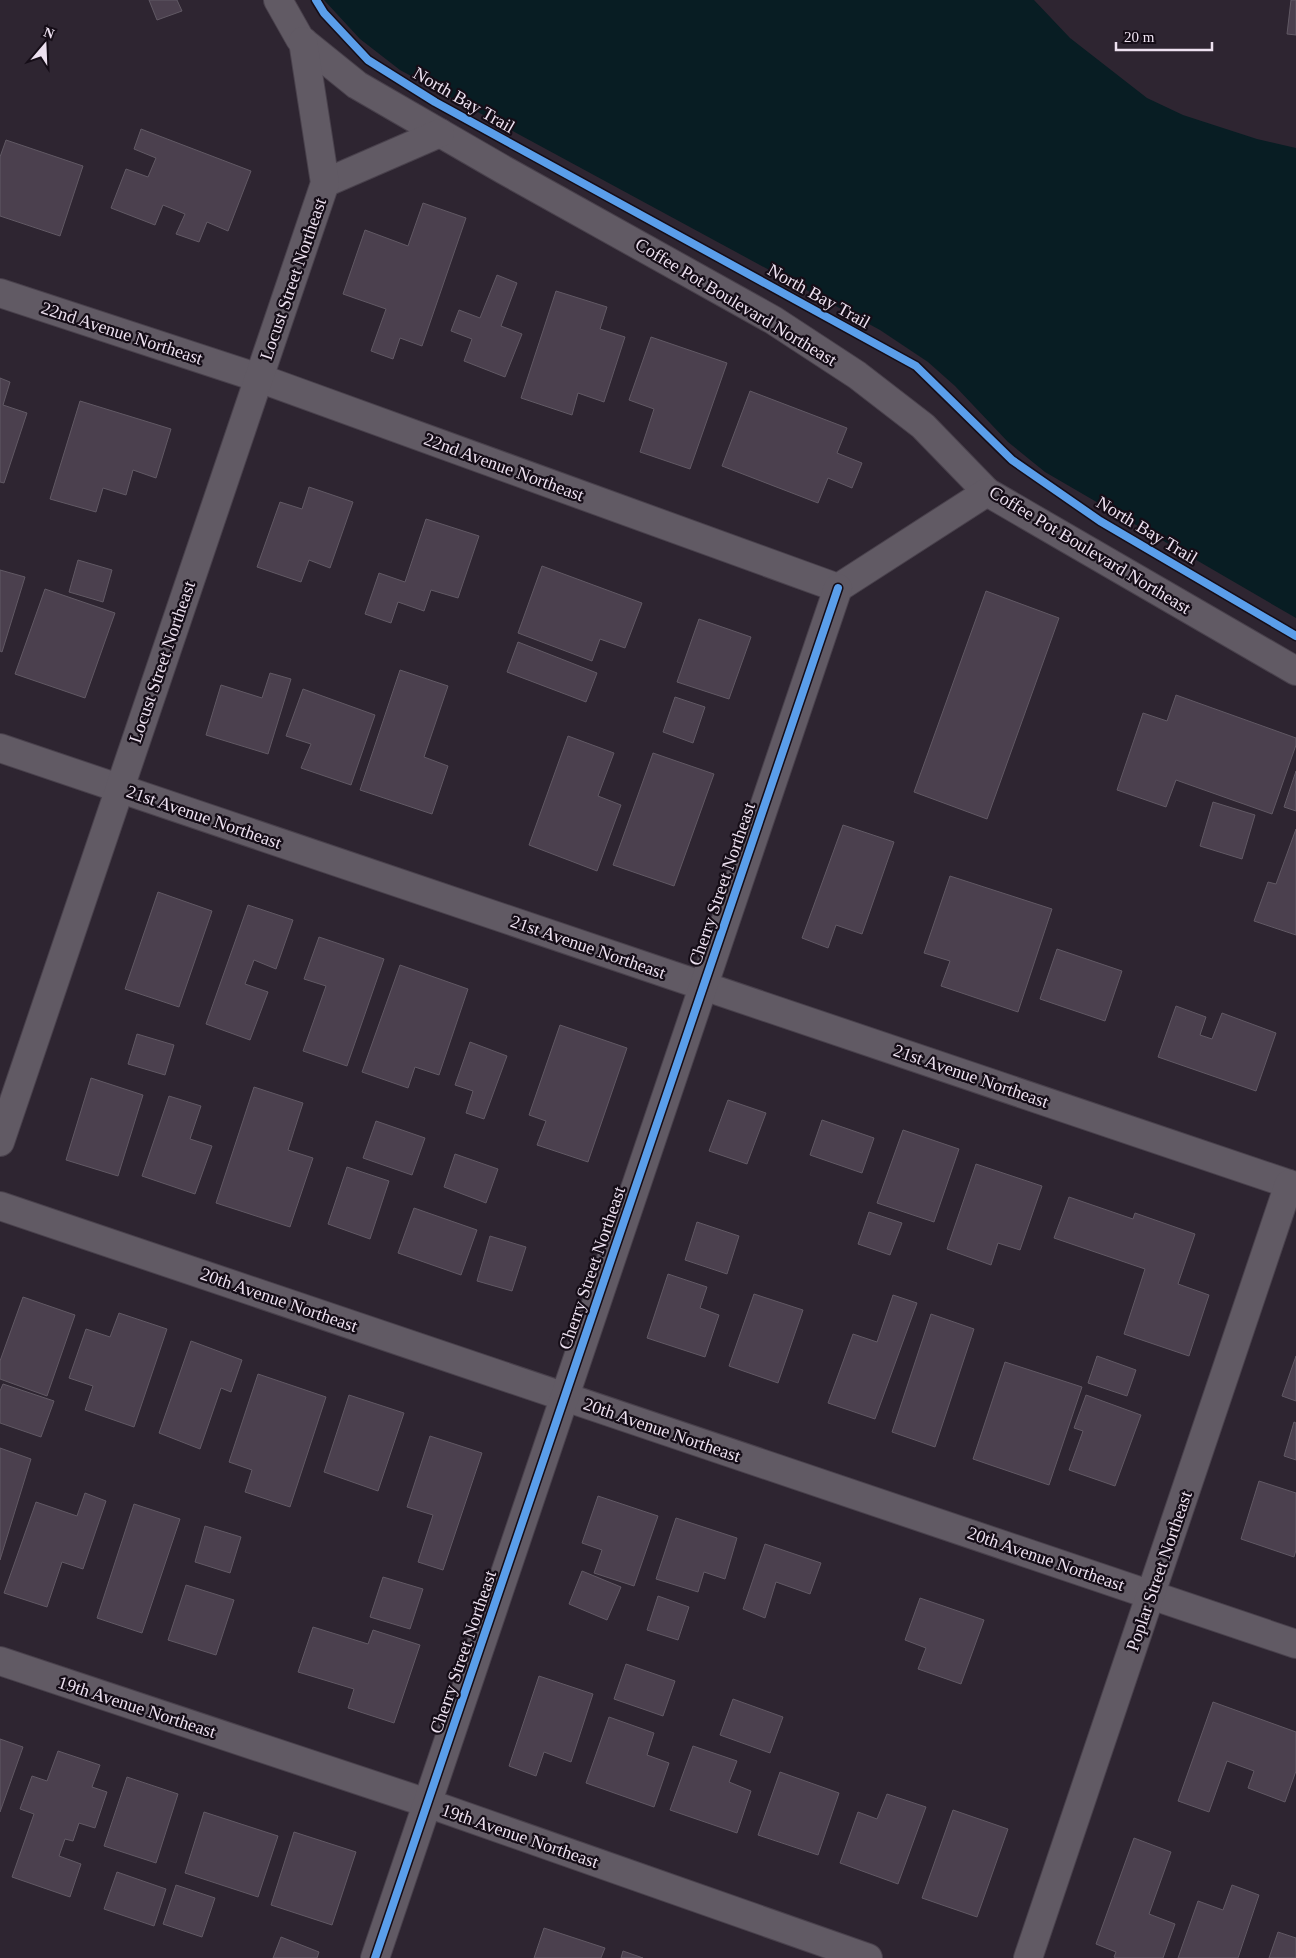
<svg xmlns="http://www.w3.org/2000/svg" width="1296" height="1958" font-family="'Times New Roman',serif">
<rect width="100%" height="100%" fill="#2e2531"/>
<path fill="#081d23" d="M 324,0 L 1034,0 L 1070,38 L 1147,98 L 1183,115 L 1257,139 L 1296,148 L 1296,618 L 1045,472 L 1008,442 L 955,386 L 928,362 L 880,330 L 400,70 L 360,39 Z"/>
<g fill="#4b404e" stroke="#615964">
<path d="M 149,0 L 177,0 L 182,11 L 157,20 Z"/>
<path d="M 1291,0 L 1296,0 L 1296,35 L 1287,34 Z"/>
<path d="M 141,129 L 251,171 L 228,231 L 207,222 L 199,242 L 176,234 L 185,214 L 163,205 L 155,225 L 111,208 L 126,169 L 148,177 L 156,158 L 134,149 Z"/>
<path d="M 6,140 L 83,166 L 60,236 L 0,216 L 0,157 Z"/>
<path d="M 423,203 L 466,218 L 422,346 L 400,338 L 393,359 L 371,351 L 386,309 L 343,294 L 365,230 L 408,246 Z"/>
<path d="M 497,275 L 517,283 L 501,326 L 522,334 L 505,377 L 464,361 L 472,339 L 451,331 L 459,310 L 480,318 Z"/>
<path d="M 556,291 L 607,307 L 600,329 L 625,337 L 604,402 L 578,393 L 572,415 L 521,398 Z"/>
<path d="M 651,337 L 727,363 L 690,469 L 640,452 L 654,409 L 629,400 Z"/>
<path d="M 0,378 L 10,382 L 3,405 L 27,413 L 4,483 L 0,482 Z"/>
<path d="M 750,391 L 847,428 L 837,453 L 862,463 L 852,488 L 828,478 L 818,503 L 722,466 Z"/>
<path d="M 80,401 L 171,429 L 156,478 L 133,470 L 126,495 L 103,488 L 96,512 L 50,499 Z"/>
<path d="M 309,487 L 353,502 L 330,568 L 309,560 L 301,582 L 257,567 L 280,502 L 302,509 Z"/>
<path d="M 426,519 L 479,536 L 458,598 L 431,590 L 424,611 L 398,602 L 391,623 L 365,614 L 379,573 L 405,582 Z"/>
<path d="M 78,560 L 112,570 L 103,602 L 69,592 Z"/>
<path d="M 542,566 L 642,603 L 625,648 L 600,639 L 592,661 L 518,633 Z"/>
<path d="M 0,570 L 25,577 L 2,652 L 0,651 Z"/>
<path d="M 45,589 L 115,613 L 85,698 L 15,674 Z"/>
<path d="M 986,591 L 1059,618 L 987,819 L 914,792 Z"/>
<path d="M 699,619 L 751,637 L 729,699 L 677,682 Z"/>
<path d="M 518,642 L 597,673 L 586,702 L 507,672 Z"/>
<path d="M 400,670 L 448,686 L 424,757 L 448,766 L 432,814 L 360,790 Z"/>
<path d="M 270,673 L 291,679 L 268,754 L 206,735 L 221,685 L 262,698 Z"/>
<path d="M 303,689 L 375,715 L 351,785 L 301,768 L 311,744 L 286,736 Z"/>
<path d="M 1176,695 L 1296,738 L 1296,745 L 1272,814 L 1176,780 L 1166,807 L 1117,790 L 1143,713 L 1167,721 Z"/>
<path d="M 675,697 L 705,707 L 693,743 L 663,732 Z"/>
<path d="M 568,736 L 614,753 L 598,796 L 621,805 L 597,871 L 529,845 Z"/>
<path d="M 653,753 L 714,774 L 674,886 L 613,865 Z"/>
<path d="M 1296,771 L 1296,811 L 1284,807 Z"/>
<path d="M 1213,802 L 1255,815 L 1242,859 L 1200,846 Z"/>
<path d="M 843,825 L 894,842 L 862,934 L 836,925 L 828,948 L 802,938 Z"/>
<path d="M 1296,829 L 1296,935 L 1254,921 L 1268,882 L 1276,884 Z"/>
<path d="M 950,876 L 1052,909 L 1018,1012 L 941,986 L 950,961 L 924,953 Z"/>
<path d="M 158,892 L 212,911 L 179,1007 L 125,989 Z"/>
<path d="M 248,905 L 293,920 L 276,969 L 254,960 L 245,984 L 268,992 L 250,1040 L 206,1024 Z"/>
<path d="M 319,937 L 384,959 L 347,1066 L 303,1051 L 326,986 L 304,979 Z"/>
<path d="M 1057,949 L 1122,971 L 1105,1021 L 1040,999 Z"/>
<path d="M 400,965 L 468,989 L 439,1075 L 415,1067 L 408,1088 L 362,1072 Z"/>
<path d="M 1176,1006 L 1206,1017 L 1200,1035 L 1212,1039 L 1222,1013 L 1276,1033 L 1256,1091 L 1158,1057 Z"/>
<path d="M 560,1025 L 627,1048 L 588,1162 L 537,1145 L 546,1121 L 529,1115 Z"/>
<path d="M 137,1034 L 174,1045 L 165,1075 L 128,1064 Z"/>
<path d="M 470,1042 L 507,1056 L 484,1119 L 466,1113 L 473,1091 L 455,1085 Z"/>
<path d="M 91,1078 L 143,1095 L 118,1176 L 66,1160 Z"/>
<path d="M 254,1087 L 303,1103 L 288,1150 L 313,1158 L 290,1227 L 216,1203 Z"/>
<path d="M 169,1096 L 201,1106 L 190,1139 L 212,1146 L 195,1194 L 142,1176 Z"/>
<path d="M 728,1100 L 766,1113 L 747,1164 L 709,1151 Z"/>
<path d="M 822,1120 L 874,1138 L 862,1173 L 810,1155 Z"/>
<path d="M 376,1121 L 425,1138 L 412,1175 L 363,1158 Z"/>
<path d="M 903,1130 L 959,1149 L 934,1222 L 877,1203 Z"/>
<path d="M 455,1154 L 498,1169 L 486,1203 L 444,1187 Z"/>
<path d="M 976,1164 L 1042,1186 L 1020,1250 L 998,1243 L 991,1265 L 947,1249 Z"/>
<path d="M 347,1167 L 389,1181 L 370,1239 L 328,1224 Z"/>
<path d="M 1069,1197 L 1133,1219 L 1135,1213 L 1195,1234 L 1178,1284 L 1209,1295 L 1189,1356 L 1124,1334 L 1145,1269 L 1054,1238 Z"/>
<path d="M 414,1208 L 477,1230 L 461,1275 L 398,1253 Z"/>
<path d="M 869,1212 L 902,1223 L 890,1255 L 858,1244 Z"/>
<path d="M 697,1222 L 739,1236 L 727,1274 L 685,1260 Z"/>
<path d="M 490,1236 L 526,1247 L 512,1291 L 477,1281 Z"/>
<path d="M 668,1274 L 707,1287 L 700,1308 L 719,1315 L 705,1357 L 647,1338 Z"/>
<path d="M 754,1294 L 803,1310 L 778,1383 L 729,1366 Z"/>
<path d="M 893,1295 L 917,1303 L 875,1419 L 828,1403 L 853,1334 L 877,1342 Z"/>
<path d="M 23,1297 L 75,1315 L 47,1396 L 0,1379 L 0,1361 Z"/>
<path d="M 119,1313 L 167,1329 L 134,1427 L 85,1410 L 93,1386 L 69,1378 L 86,1329 L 110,1337 Z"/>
<path d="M 931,1314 L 974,1329 L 935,1447 L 892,1432 Z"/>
<path d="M 191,1341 L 242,1360 L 231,1392 L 221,1388 L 200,1449 L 159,1433 Z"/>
<path d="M 1097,1356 L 1136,1370 L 1127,1396 L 1088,1383 Z"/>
<path d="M 1296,1356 L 1296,1401 L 1282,1396 Z"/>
<path d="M 1005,1362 L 1082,1387 L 1049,1485 L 973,1459 Z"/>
<path d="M 258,1374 L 326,1397 L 290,1507 L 245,1492 L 252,1470 L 229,1462 Z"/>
<path d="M 3,1384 L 54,1401 L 41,1437 L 0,1423 L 0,1391 Z"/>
<path d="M 349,1395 L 404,1413 L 378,1491 L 324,1472 Z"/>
<path d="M 1086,1395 L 1141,1415 L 1115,1486 L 1069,1470 L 1083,1431 L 1074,1428 Z"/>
<path d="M 1294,1422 L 1296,1423 L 1296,1460 L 1284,1456 Z"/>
<path d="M 430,1436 L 482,1453 L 443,1570 L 418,1562 L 433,1515 L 407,1507 Z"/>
<path d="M 0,1448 L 31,1459 L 0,1560 Z"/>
<path d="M 1259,1481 L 1296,1493 L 1296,1550 L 1294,1557 L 1241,1539 Z"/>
<path d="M 85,1493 L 106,1501 L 83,1569 L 62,1562 L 47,1607 L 4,1593 L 36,1502 L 77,1516 Z"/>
<path d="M 598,1496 L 658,1516 L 634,1586 L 594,1573 L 602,1550 L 582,1543 Z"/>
<path d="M 134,1504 L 180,1519 L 142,1633 L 97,1618 Z"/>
<path d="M 676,1518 L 737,1538 L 725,1579 L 704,1572 L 698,1592 L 656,1579 Z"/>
<path d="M 205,1526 L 241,1537 L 230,1573 L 195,1562 Z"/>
<path d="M 765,1544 L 821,1563 L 810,1594 L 776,1582 L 765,1618 L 743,1609 Z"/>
<path d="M 582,1571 L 621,1587 L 607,1620 L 569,1604 Z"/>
<path d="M 383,1577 L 423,1589 L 410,1629 L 370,1617 Z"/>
<path d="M 186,1585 L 234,1600 L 216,1655 L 168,1640 Z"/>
<path d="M 658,1596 L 689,1607 L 678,1640 L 647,1630 Z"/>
<path d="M 920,1598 L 984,1620 L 961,1684 L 918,1669 L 926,1648 L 905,1640 Z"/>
<path d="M 313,1627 L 368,1644 L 373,1630 L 420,1645 L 394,1723 L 348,1708 L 354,1689 L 298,1672 Z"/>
<path d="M 626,1664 L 675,1681 L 663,1716 L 614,1699 Z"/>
<path d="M 539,1676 L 593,1694 L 571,1762 L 544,1752 L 536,1776 L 509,1766 Z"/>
<path d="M 733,1699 L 783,1717 L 770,1753 L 720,1735 Z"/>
<path d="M 1213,1702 L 1296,1732 L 1296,1771 L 1285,1802 L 1248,1788 L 1254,1771 L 1227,1761 L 1209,1812 L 1178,1801 Z"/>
<path d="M 609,1717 L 654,1733 L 647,1755 L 669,1763 L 654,1807 L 586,1783 Z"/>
<path d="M 0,1739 L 23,1747 L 0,1812 Z"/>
<path d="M 693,1746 L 737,1761 L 729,1782 L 751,1791 L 737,1833 L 670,1810 Z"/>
<path d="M 58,1751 L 100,1765 L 92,1787 L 107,1792 L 95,1828 L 79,1823 L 73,1841 L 65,1839 L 59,1856 L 81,1864 L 70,1897 L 12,1877 L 34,1814 L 20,1809 L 32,1776 L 47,1781 Z"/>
<path d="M 780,1772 L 839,1793 L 818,1855 L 758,1835 Z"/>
<path d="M 127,1777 L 178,1794 L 156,1863 L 104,1846 Z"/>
<path d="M 887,1794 L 926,1807 L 898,1884 L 840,1863 L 858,1812 L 877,1819 Z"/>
<path d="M 953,1810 L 1008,1829 L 977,1917 L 922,1898 Z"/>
<path d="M 204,1812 L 278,1836 L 258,1897 L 185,1873 Z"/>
<path d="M 294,1832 L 356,1852 L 332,1925 L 271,1905 Z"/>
<path d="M 1134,1838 L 1171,1852 L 1149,1914 L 1175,1924 L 1163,1958 L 1116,1958 L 1114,1957 L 1116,1952 L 1096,1944 Z"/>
<path d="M 117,1872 L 166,1889 L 154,1926 L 104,1909 Z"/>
<path d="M 176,1885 L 215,1898 L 202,1937 L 163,1924 Z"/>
<path d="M 1232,1885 L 1259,1895 L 1238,1958 L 1178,1958 L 1198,1901 L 1223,1910 Z"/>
<path d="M 544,1928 L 605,1948 L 601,1958 L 534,1958 Z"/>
<path d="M 1278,1932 L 1296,1938 L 1296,1958 L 1269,1958 Z"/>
<path d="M 281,1937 L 319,1952 L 317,1958 L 273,1958 Z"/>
<path d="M 623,1951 L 643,1958 L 621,1958 Z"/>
</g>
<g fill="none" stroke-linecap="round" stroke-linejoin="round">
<defs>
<g id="minor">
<path d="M 278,0 L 300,39 L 357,85 L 504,170 L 773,320 L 857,375 L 923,426 L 987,492 L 1296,671"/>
<path d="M 325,183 L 440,133"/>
<path d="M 0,293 L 259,378 L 838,588 L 987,492"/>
<path d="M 0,748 L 1289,1184"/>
<path d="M 0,1142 L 325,183 L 303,41"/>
<path d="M 0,1206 L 1296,1644"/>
<path d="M 0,1661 L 427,1803 L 868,1958"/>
<path d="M 375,1958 L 838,588"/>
<path d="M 1028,1958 L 1289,1184"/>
</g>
</defs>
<use href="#minor" stroke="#49414c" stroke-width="30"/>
<use href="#minor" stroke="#615a64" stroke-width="28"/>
<defs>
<g id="cycleway">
<path d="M 316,0 L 324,13 L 368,60 L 435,102 L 916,366 L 1012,460 L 1100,521 L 1296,636"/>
<path d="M 375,1958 L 838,588"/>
</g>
</defs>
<use href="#cycleway" stroke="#150d17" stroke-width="11"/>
<use href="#cycleway" stroke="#5a9eea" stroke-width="8"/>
</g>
<g text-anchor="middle" stroke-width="4.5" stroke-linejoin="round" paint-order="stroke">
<g font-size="18" fill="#ede1f0" stroke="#150d17">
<text transform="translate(464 100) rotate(30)" y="6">North Bay Trail</text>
<text transform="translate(293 279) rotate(-71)" y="6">Locust Street Northeast</text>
<text transform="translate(819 296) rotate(29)" y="6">North Bay Trail</text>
<text transform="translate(736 302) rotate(31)" y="6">Coffee Pot Boulevard Northeast</text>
<text transform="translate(122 333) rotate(18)" y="6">22nd Avenue Northeast</text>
<text transform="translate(504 467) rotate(20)" y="6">22nd Avenue Northeast</text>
<text transform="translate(1147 530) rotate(31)" y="6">North Bay Trail</text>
<text transform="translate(1090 550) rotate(31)" y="6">Coffee Pot Boulevard Northeast</text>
<text transform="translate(162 662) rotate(-71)" y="6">Locust Street Northeast</text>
<text transform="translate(204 817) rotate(19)" y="6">21st Avenue Northeast</text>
<text transform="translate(722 884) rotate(-71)" y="6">Cherry Street Northeast</text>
<text transform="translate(588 947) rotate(19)" y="6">21st Avenue Northeast</text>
<text transform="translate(971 1076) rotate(19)" y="6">21st Avenue Northeast</text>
<text transform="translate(592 1268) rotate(-71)" y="6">Cherry Street Northeast</text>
<text transform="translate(279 1300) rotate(19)" y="6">20th Avenue Northeast</text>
<text transform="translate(662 1430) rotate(19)" y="6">20th Avenue Northeast</text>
<text transform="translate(1046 1559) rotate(19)" y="6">20th Avenue Northeast</text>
<text transform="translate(1159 1571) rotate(-71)" y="6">Poplar Street Northeast</text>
<text transform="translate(463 1652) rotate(-71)" y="6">Cherry Street Northeast</text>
<text transform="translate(137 1707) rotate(18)" y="6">19th Avenue Northeast</text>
<text transform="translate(520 1836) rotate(19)" y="6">19th Avenue Northeast</text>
</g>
</g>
<g transform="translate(45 45) rotate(19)" stroke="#150d17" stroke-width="4" paint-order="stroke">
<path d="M0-4L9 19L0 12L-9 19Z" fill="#ede1f0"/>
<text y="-8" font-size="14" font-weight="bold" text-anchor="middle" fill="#ede1f0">N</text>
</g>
<path d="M1116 42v8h96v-8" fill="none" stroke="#ede1f0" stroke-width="2.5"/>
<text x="1124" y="42" font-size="15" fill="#ede1f0" stroke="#150d17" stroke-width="4" paint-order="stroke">20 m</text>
</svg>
